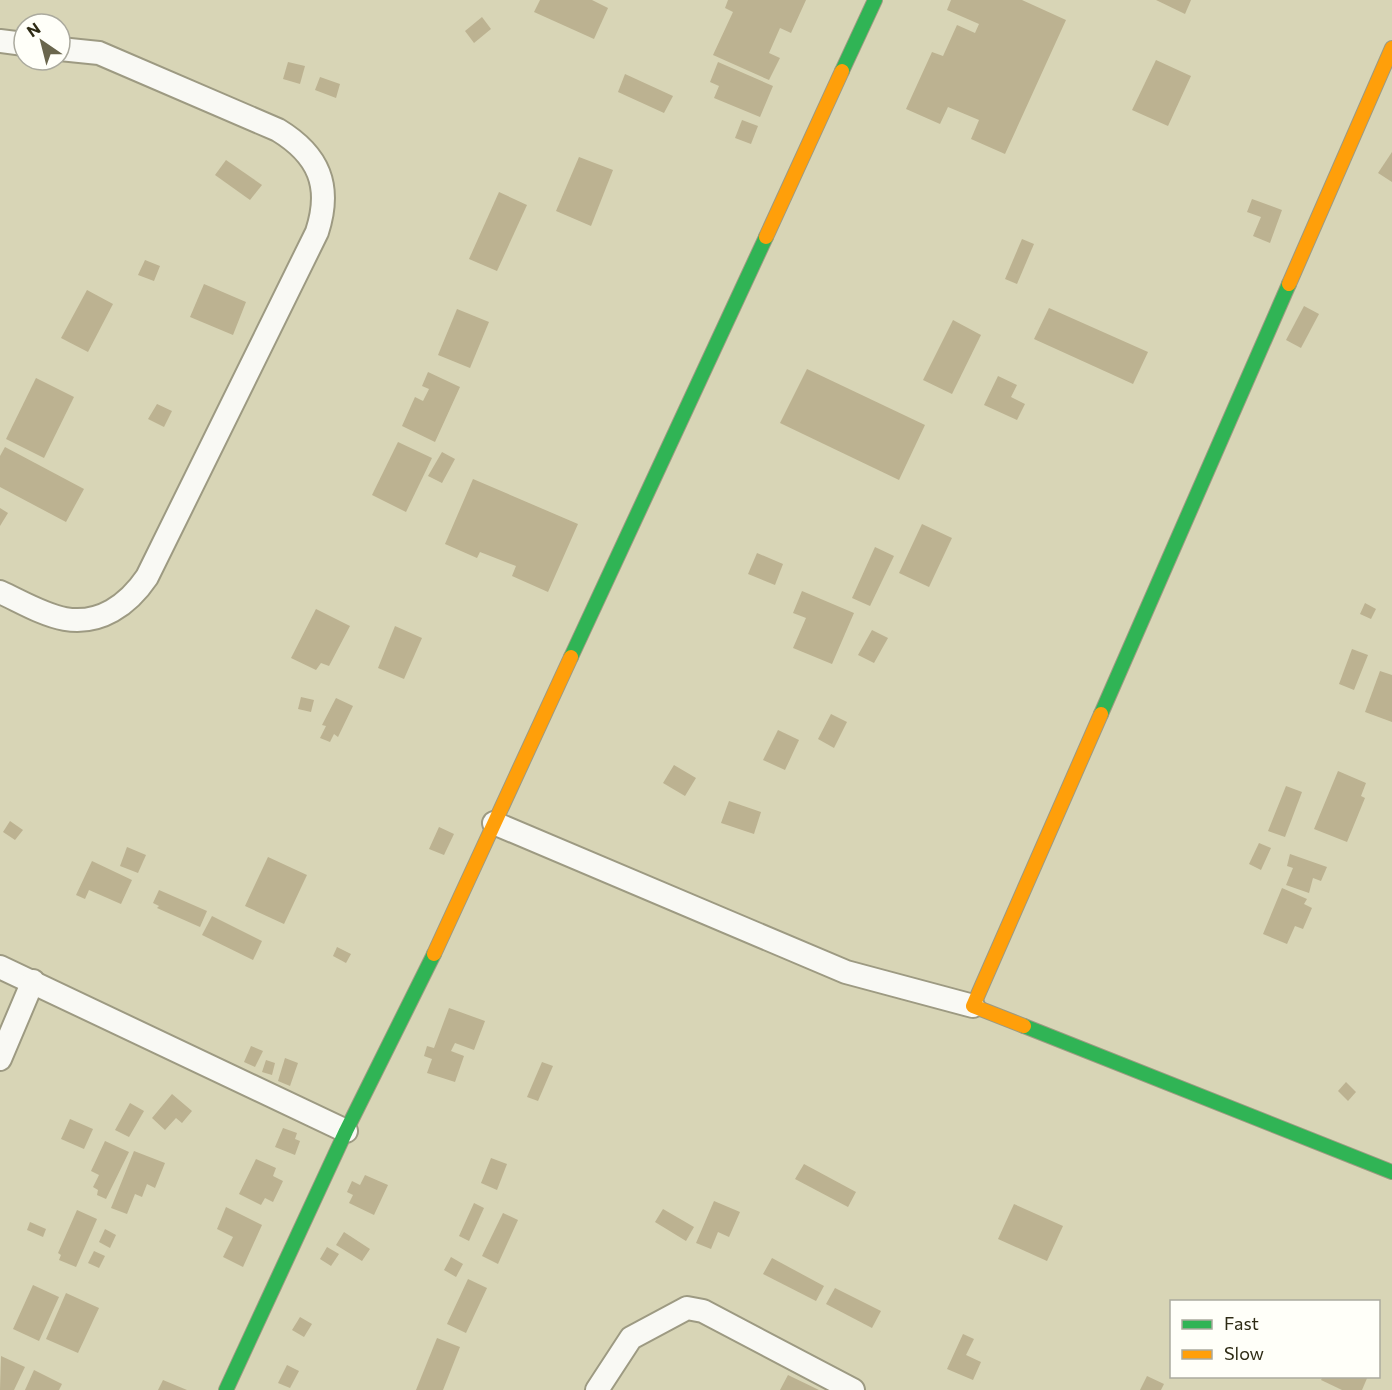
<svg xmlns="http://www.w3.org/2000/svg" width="1392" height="1390" font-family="Commissioner,sans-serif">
<rect width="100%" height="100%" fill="#d8d5b6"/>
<g fill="#bcb291">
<path d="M 540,0 L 592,0 L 608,8 L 594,39 L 534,12 Z"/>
<path d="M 728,0 L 806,0 L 791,33 L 780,28 L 769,53 L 780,58 L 769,80 L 713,55 L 733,12 L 725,8 Z"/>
<path d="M 951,0 L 1022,0 L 1066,20 L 1005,154 L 971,139 L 979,120 L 948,107 L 940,124 L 906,109 L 932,52 L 943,56 L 957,25 L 975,33 L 979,24 L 947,10 Z"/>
<path d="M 1156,0 L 1191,0 L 1185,14 Z"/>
<path d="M 482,17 L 491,29 L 474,43 L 465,31 Z"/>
<path d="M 1156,60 L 1191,76 L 1168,126 L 1132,110 Z"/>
<path d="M 288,62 L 305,66 L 300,84 L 283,79 Z"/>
<path d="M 718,62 L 773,86 L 760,117 L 714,98 L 719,86 L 710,82 Z"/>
<path d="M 625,74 L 673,96 L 664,113 L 618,92 Z"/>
<path d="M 320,77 L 340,84 L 336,98 L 315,90 Z"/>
<path d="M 742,120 L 758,126 L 751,144 L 735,138 Z"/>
<path d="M 1392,152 L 1392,182 L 1378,173 Z"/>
<path d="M 579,157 L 613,170 L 591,226 L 556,211 Z"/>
<path d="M 226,160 L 262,185 L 250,200 L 215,175 Z"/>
<path d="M 499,192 L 527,205 L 497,271 L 469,259 Z"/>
<path d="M 1252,199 L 1282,210 L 1270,243 L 1253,236 L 1261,217 L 1247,212 Z"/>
<path d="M 1022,239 L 1034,244 L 1017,284 L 1005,279 Z"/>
<path d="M 145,260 L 160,266 L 154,281 L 138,275 Z"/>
<path d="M 204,284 L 246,302 L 233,335 L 190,317 Z"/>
<path d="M 87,290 L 113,304 L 88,352 L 61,338 Z"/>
<path d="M 1304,306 L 1319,314 L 1301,348 L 1286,340 Z"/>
<path d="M 1049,308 L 1148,352 L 1133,384 L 1034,339 Z"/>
<path d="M 457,309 L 489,322 L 470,368 L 438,355 Z"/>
<path d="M 953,320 L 981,335 L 952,394 L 923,380 Z"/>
<path d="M 807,369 L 925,425 L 899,480 L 780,423 Z"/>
<path d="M 428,372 L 460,387 L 435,442 L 402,426 L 415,397 L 423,401 L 429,389 L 422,386 Z"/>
<path d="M 998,376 L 1017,385 L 1011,397 L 1025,404 L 1017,420 L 984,405 Z"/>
<path d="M 36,378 L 74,397 L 44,458 L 6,439 Z"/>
<path d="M 157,404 L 172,411 L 164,427 L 148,419 Z"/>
<path d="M 398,442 L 432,458 L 406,512 L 372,495 Z"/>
<path d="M 5,447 L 84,489 L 66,522 L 0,487 L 0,456 Z"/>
<path d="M 442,452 L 455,459 L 442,483 L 428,476 Z"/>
<path d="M 473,479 L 578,524 L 548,592 L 512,576 L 516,566 L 480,552 L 477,558 L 445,544 Z"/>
<path d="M 0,508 L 8,513 L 0,526 Z"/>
<path d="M 922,524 L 952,538 L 929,587 L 899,573 Z"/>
<path d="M 875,547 L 894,556 L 870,606 L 852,598 Z"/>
<path d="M 757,553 L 783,564 L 775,585 L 748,574 Z"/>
<path d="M 802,591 L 854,613 L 832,664 L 793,648 L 806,618 L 793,613 Z"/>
<path d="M 1365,603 L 1376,609 L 1371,619 L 1360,614 Z"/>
<path d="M 316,609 L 350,626 L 329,666 L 321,663 L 316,670 L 291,658 Z"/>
<path d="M 395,626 L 422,638 L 404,679 L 378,668 Z"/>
<path d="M 872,630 L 888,638 L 874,663 L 858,655 Z"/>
<path d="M 1352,649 L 1368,655 L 1354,690 L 1339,684 Z"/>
<path d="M 1380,671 L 1392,675 L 1392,722 L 1365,712 Z"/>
<path d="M 301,697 L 314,700 L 311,712 L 298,709 Z"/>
<path d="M 336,698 L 353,706 L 338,737 L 334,734 L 330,742 L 320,738 L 326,726 L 322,725 Z"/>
<path d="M 831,714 L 847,722 L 834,748 L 818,739 Z"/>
<path d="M 778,730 L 799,740 L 785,770 L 763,760 Z"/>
<path d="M 674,765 L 696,778 L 685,796 L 663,783 Z"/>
<path d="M 1338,771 L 1366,783 L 1361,796 L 1365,798 L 1347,842 L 1314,829 Z"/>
<path d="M 1286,786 L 1302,792 L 1285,837 L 1268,831 Z"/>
<path d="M 729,801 L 761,812 L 754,834 L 721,823 Z"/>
<path d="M 10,821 L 23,830 L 15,840 L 3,832 Z"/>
<path d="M 439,827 L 454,834 L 444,855 L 429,849 Z"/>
<path d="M 1259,843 L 1271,848 L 1261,870 L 1249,864 Z"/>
<path d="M 127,847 L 146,855 L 138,873 L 120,866 Z"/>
<path d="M 1290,854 L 1327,867 L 1321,881 L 1313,878 L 1309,893 L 1286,885 L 1293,868 L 1287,866 Z"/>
<path d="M 268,857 L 307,875 L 284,924 L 245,906 Z"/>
<path d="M 92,861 L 132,880 L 121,904 L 89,890 L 85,899 L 76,895 Z"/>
<path d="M 1282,888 L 1307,899 L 1304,904 L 1312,908 L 1303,929 L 1295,926 L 1287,944 L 1263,934 Z"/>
<path d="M 159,890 L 207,911 L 200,927 L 157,908 L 159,906 L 153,903 Z"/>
<path d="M 212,916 L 262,941 L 253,960 L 202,935 Z"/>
<path d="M 337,947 L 351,954 L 346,963 L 333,956 Z"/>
<path d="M 449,1008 L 485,1021 L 474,1050 L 455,1043 L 451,1051 L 464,1056 L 455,1082 L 427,1073 L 432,1059 L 424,1056 L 427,1046 L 434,1048 Z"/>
<path d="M 251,1046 L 263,1051 L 255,1067 L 244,1062 Z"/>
<path d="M 285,1058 L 298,1063 L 290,1086 L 278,1081 Z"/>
<path d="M 266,1060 L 275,1063 L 272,1075 L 262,1072 Z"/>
<path d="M 542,1062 L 553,1066 L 538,1101 L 527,1097 Z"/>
<path d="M 1346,1082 L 1356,1092 L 1348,1101 L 1338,1091 Z"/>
<path d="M 172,1094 L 192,1111 L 182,1123 L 176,1118 L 165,1130 L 152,1118 Z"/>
<path d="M 130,1103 L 144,1111 L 129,1137 L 115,1130 Z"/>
<path d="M 70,1119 L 93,1129 L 84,1149 L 61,1139 Z"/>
<path d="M 283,1128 L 297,1133 L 295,1139 L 300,1141 L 295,1155 L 275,1147 Z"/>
<path d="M 105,1141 L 129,1152 L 106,1199 L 97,1195 L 98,1190 L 93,1187 L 99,1175 L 91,1171 Z"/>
<path d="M 134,1151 L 165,1163 L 155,1188 L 147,1184 L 142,1197 L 135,1194 L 127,1214 L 111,1208 Z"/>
<path d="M 491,1158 L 507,1164 L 497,1190 L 481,1183 Z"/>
<path d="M 256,1159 L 276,1168 L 273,1176 L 283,1181 L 273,1202 L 265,1198 L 261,1205 L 239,1194 Z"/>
<path d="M 804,1164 L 856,1192 L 848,1207 L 795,1179 Z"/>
<path d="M 365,1175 L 388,1185 L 374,1215 L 349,1203 L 353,1195 L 347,1192 L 352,1181 L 360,1185 Z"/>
<path d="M 714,1201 L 740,1212 L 729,1237 L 718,1232 L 711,1249 L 696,1243 Z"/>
<path d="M 474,1203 L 484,1208 L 469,1241 L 459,1236 Z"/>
<path d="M 1014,1204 L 1063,1226 L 1047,1261 L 998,1239 Z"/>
<path d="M 226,1207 L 262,1225 L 243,1267 L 223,1257 L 233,1237 L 217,1229 Z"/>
<path d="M 663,1209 L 694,1227 L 686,1241 L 655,1222 Z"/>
<path d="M 77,1210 L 97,1219 L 76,1267 L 59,1260 L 61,1255 L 58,1253 Z"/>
<path d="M 503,1213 L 518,1220 L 498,1264 L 482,1256 Z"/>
<path d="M 30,1222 L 46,1229 L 43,1237 L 27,1230 Z"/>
<path d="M 105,1229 L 116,1235 L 110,1248 L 99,1242 Z"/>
<path d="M 344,1232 L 370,1249 L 362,1261 L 336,1245 Z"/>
<path d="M 327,1247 L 339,1254 L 331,1266 L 320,1259 Z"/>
<path d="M 94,1251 L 105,1256 L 99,1268 L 88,1263 Z"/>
<path d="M 451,1257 L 463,1264 L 456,1277 L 444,1270 Z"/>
<path d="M 772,1258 L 824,1286 L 816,1301 L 763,1274 Z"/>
<path d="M 468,1279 L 487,1288 L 466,1333 L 447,1324 Z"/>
<path d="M 33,1285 L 59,1297 L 39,1341 L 13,1329 Z"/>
<path d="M 835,1288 L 881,1311 L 872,1328 L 826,1304 Z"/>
<path d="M 66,1293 L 99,1308 L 78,1353 L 46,1339 Z"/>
<path d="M 300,1317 L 312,1324 L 304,1337 L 292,1330 Z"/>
<path d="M 963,1334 L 974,1339 L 966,1355 L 981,1362 L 973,1380 L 947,1369 Z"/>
<path d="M 437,1338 L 460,1347 L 443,1390 L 416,1390 Z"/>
<path d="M 1,1356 L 25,1367 L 14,1390 L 0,1390 Z"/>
<path d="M 287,1365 L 299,1371 L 290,1388 L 278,1383 Z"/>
<path d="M 34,1370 L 62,1384 L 59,1390 L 25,1390 Z"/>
<path d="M 788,1375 L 819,1390 L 780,1390 Z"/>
<path d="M 1147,1376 L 1164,1384 L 1161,1390 L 1140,1390 Z"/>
<path d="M 1323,1376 L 1368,1376 L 1362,1390 L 1342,1390 L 1321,1380 Z"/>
<path d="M 163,1380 L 187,1390 L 158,1390 Z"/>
</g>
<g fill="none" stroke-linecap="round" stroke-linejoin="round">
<defs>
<g id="street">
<path d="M 0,41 L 24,44"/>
<path d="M 0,592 C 20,601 43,615 65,619 C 100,625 128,605 147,577 L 317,232 C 332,186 319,155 278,130 L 99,53 L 60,49"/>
<path d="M 494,823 L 846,972 L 973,1006"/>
<path d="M 0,967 L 346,1131"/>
<path d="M 0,1059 L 33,981"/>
<path d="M 597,1390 L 631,1338 L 687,1308 L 703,1311 L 853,1390"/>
</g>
<g id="fast">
<path d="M 842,71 L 875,0"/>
<path d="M 571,657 L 766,237"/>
<path d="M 1101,714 L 1289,284"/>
<path d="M 1024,1026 L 1392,1172"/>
<path d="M 226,1390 L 346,1131 L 434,954"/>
</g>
<g id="slow">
<path d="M 766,237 L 842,71"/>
<path d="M 1289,284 L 1392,48"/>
<path d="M 434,954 L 571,657"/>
<path d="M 1024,1026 L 973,1006 L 1101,714"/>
</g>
</defs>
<use href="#street" stroke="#9d9a82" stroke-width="26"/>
<use href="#fast" stroke="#9d9a82" stroke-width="16"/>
<use href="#slow" stroke="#9d9a82" stroke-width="16"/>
<use href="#street" stroke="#f9f9f4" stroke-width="22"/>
<use href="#fast" stroke="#30b455" stroke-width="14"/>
<use href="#slow" stroke="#ff9f0a" stroke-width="14"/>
</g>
<rect x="1170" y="1300" width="210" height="78" fill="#fffff9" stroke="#abaa9e" stroke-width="1.5"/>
<rect x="1182" y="1320" width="30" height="9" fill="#30b455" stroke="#abaa9e" stroke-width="1.5"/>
<text x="1224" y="1330" font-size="18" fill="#2e2b15">Fast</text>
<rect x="1182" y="1350" width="30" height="9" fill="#ff9f0a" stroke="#abaa9e" stroke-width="1.5"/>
<text x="1224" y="1360" font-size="18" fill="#2e2b15">Slow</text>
<g transform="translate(42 42) rotate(325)"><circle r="28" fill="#fffff9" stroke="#abaa9e" stroke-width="1.5"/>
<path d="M0-4.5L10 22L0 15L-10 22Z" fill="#6a664d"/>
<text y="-9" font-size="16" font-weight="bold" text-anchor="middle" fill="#2e2b15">N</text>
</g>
</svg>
